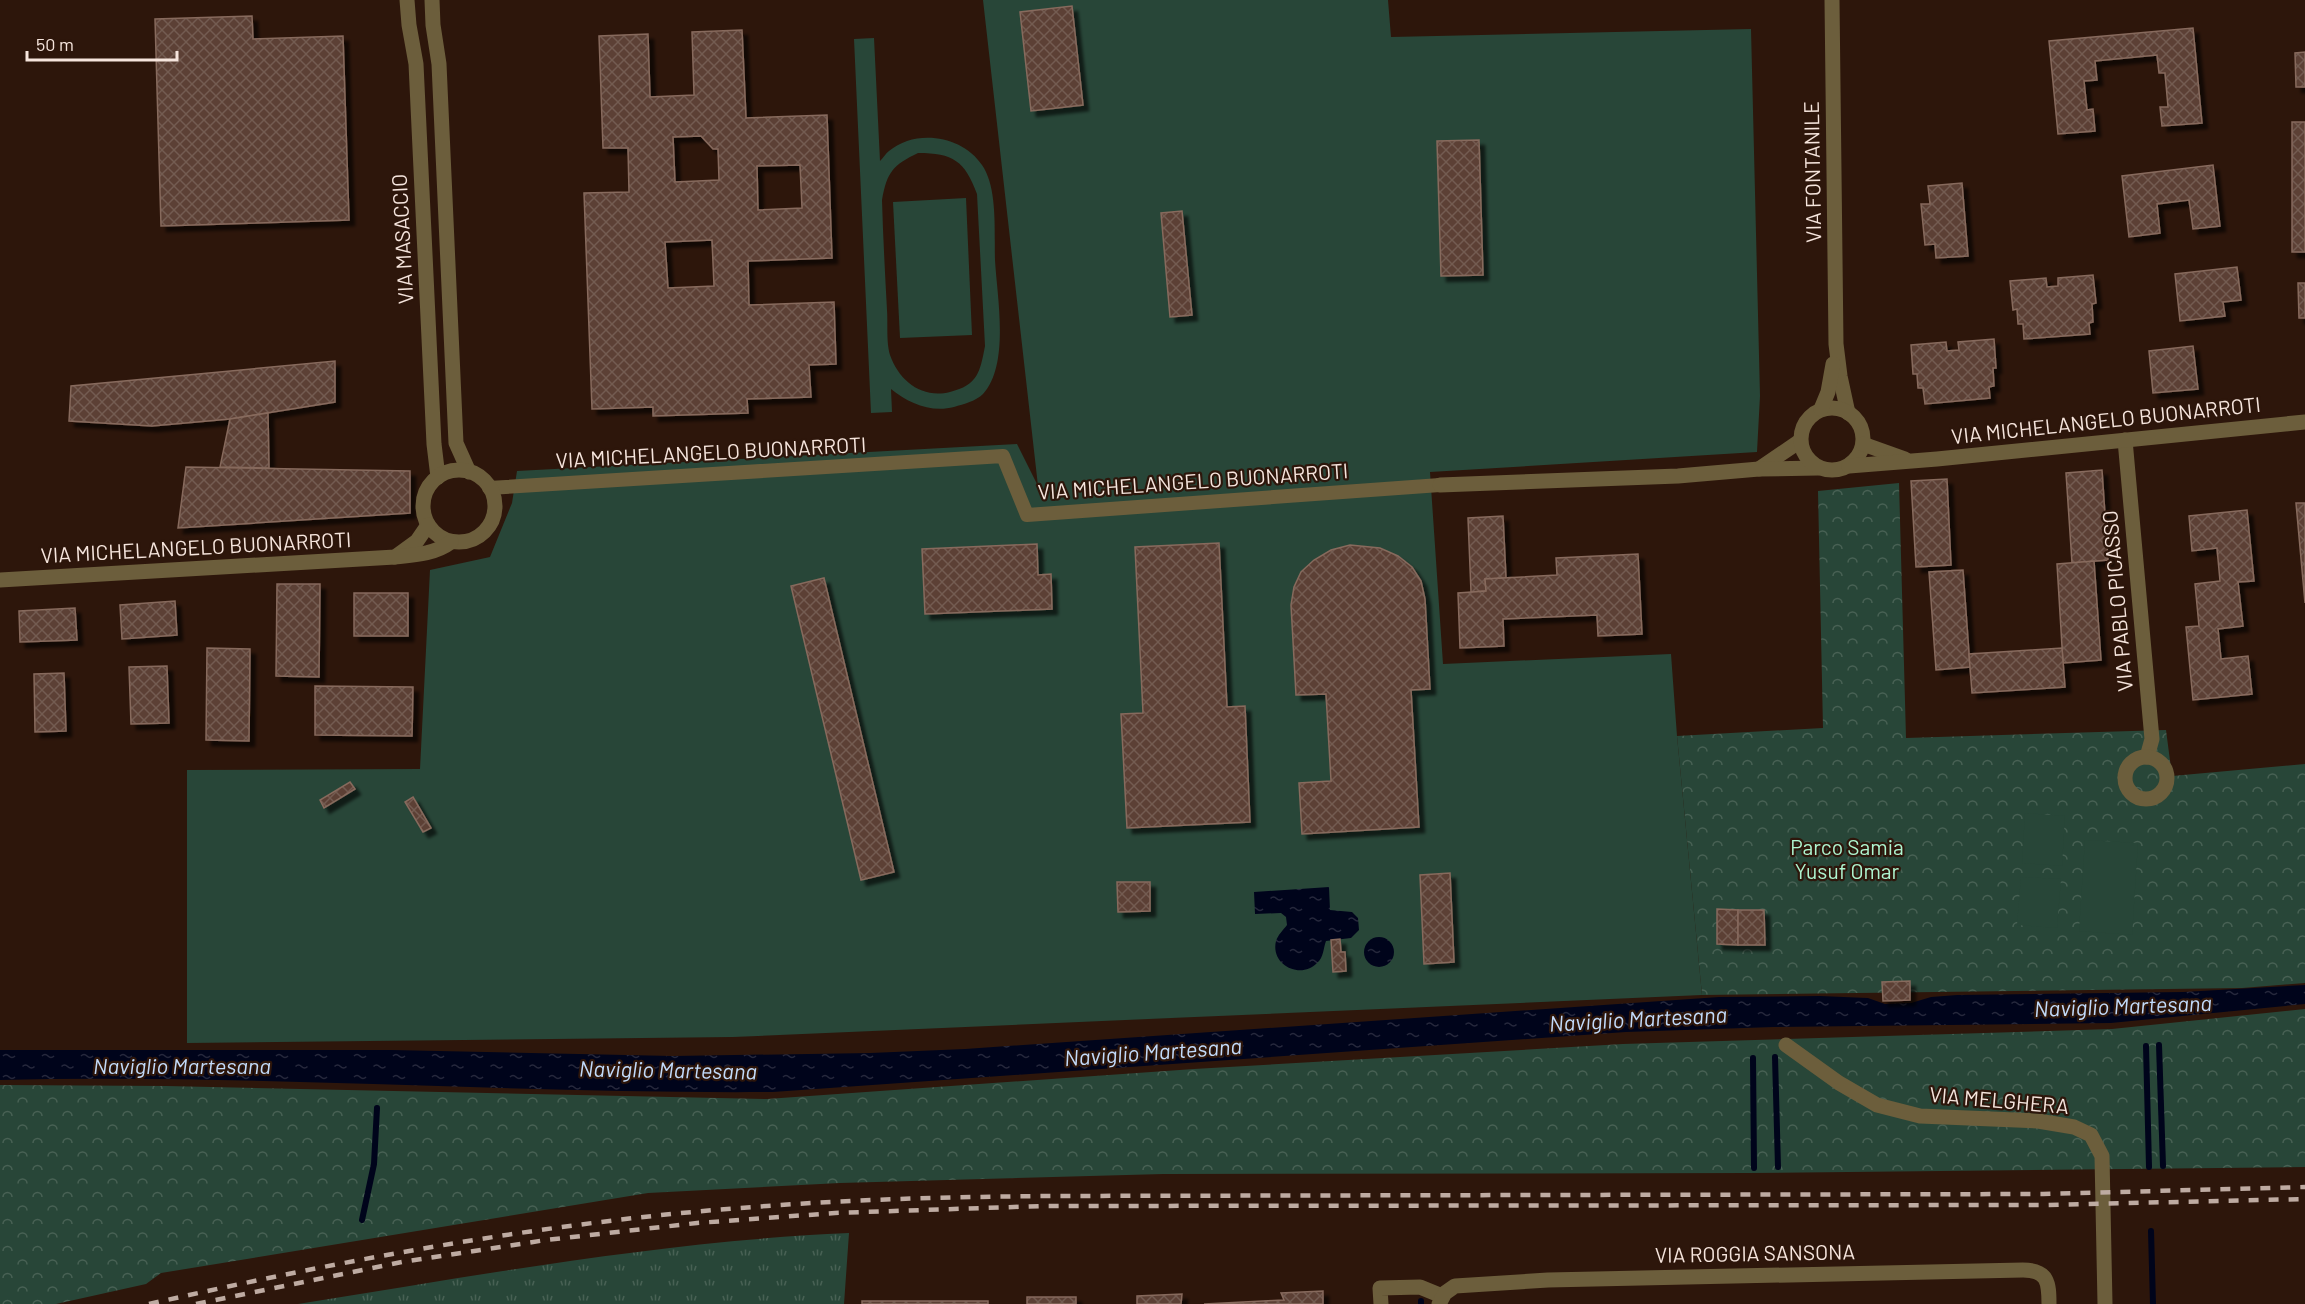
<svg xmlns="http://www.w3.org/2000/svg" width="2305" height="1304" font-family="Barlow,sans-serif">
<defs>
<pattern id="grass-tufts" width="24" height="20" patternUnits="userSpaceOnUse" patternTransform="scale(1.5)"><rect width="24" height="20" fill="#284638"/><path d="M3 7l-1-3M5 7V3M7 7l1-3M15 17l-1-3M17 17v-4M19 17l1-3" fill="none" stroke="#486154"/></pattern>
<pattern id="park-crowns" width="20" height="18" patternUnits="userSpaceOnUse" patternTransform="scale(1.5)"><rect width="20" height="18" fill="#284638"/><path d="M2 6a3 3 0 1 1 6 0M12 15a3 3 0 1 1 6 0" fill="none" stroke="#486154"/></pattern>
<pattern id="water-ripples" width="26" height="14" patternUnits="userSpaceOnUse" patternTransform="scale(1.5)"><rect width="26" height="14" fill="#00041b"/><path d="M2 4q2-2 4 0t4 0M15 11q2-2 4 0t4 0" fill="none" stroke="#26283c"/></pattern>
<pattern id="building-cross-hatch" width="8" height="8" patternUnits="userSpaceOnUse" patternTransform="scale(1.5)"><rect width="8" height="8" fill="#5b4034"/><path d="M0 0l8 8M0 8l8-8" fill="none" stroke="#735b51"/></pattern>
<filter id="shadow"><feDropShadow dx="5.5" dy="5.5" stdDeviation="1.5" flood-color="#0009"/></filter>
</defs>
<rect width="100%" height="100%" fill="#2d160b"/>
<path fill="url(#grass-tufts)" d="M 849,1233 L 844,1304 L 298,1304 C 480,1275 664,1241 849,1233 Z"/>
<g fill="url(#park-crowns)">
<path d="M 1899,483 L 1906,738 L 2166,730 L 2172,776 L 2305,764 L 2305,983 L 2242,988 L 1702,995 L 1677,736 L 1823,728 L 1818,491 Z"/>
<path d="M 2305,1009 L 2305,1167 L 1747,1173 L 1163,1174 L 840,1183 L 648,1193 L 161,1273 L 146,1284 L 56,1304 L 0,1304 L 0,1085 L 166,1086 L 767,1099 L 1194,1069 L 1623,1044 L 2112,1029 Z"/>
</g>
<g fill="#284638" fill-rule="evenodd">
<path d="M 983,0 L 1388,0 L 1391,37 L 1751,29 L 1760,396 L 1757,452 L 1430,472 L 1443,664 L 1671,654 L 1677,736 L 1702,995 L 733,1037 L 187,1043 L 187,770 L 420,769 L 430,570 L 490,557 L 512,503 L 517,471 L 1017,444 L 1038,486 Z"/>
<path d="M 874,38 L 880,161 C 883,158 886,153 889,151 C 916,128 963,136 982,165 C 998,188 994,232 995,260 C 997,297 1010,364 983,394 C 976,401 964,404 954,407 C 931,413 908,403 891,389 L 892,412 L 871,413 L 854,39 ZM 918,153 C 953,153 965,161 977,194 L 985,346 C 980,372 978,385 950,392 C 922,399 899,381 890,355 C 886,342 888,324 887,310 C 885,273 883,236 882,200 C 887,172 893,165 918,153 Z"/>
<path d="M 966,198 L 972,335 L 900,338 L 893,202 Z"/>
<path d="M 2025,813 L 2065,816 L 2062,866 L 2022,863 Z"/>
<path d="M 2085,840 L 2138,843 L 2132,935 L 2079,931 Z"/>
<path d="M 2021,877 L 2061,879 L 2057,928 L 2017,925 Z"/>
</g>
<g fill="url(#water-ripples)">
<path d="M 1329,887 L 1330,910 L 1352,912 L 1358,918 L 1359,930 L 1351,938 L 1326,941 C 1323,949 1324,957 1317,963 C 1301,980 1270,965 1276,941 C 1278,935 1283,930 1287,925 L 1286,917 L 1281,913 L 1255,914 L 1254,892 Z"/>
<circle cx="1379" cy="952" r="15"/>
<path d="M 2305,985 L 2305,1004 L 2111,1023 L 1774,1027 L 1626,1032 L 773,1092 C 515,1094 258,1074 0,1080 L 0,1050 L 392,1050 L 673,1056 L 870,1053 L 965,1049 L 1719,997 L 1820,996 L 1868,998 L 1885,1004 L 1911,1003 L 1931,997 L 1957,995 L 2183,992 Z"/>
</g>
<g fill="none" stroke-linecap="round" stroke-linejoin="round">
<g stroke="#00041b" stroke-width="6">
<path d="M 2159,1045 L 2163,1166"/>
<path d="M 2146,1046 L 2149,1167"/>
<path d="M 1775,1057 L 1778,1167"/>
<path d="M 1753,1058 L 1754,1168"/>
<path d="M 362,1220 L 374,1164 L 377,1108"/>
<path d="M 2151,1231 L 2153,1304"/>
<path d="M 1421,1301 L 1421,1304"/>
</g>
</g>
<g fill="url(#building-cross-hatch)" stroke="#876a5d" stroke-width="1.5" fill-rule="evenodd" filter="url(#shadow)">
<path d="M 1072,6 L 1083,105 L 1031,111 L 1020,12 Z"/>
<path d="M 252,16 L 253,39 L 343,36 L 349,220 L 161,226 L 155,19 Z"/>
<path d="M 2193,28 L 2202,123 L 2162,126 L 2160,107 L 2168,107 L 2165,73 L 2159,73 L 2157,55 L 2095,61 L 2097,80 L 2084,81 L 2087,110 L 2093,109 L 2095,131 L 2058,134 L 2049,41 Z"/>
<path d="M 742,30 L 746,118 L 827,115 L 832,258 L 748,261 L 749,305 L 834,302 L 836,364 L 809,365 L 811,397 L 747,399 L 748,413 L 653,416 L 653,407 L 592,409 L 584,193 L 629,192 L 628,148 L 603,148 L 599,36 L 648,34 L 650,97 L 694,95 L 692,32 ZM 701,136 L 713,149 L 718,149 L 719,180 L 675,182 L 673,137 ZM 800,165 L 802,208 L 758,210 L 757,166 ZM 712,240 L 714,286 L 668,288 L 665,242 Z"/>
<path d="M 2305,52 L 2305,87 L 2296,87 L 2295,53 Z"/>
<rect x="2292" y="122" width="13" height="130"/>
<path d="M 1479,140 L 1483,275 L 1441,276 L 1437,141 Z"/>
<path d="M 2213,165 L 2220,226 L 2193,229 L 2189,200 L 2157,204 L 2160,233 L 2129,237 L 2122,176 Z"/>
<path d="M 1962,183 L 1968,256 L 1936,258 L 1935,244 L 1925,245 L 1921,204 L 1930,204 L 1928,186 Z"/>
<path d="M 1182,211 L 1192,315 L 1170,317 L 1161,213 Z"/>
<path d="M 2237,267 L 2241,300 L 2223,302 L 2225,316 L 2180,321 L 2175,274 Z"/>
<path d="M 2093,275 L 2096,303 L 2092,304 L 2093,322 L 2089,323 L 2090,334 L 2024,339 L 2023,324 L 2018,324 L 2017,309 L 2013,310 L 2010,281 L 2046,278 L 2047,287 L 2058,286 L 2058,278 Z"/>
<path d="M 2298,283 L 2305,283 L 2305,318 L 2299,318 Z"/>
<path d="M 1994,339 L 1996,368 L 1993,368 L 1994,386 L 1989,387 L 1990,398 L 1925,404 L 1923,388 L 1918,388 L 1917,374 L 1913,374 L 1911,345 L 1946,342 L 1947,351 L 1959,350 L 1958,342 Z"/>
<path d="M 2193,346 L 2198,389 L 2153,393 L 2149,351 Z"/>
<path d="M 335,361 L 335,402 L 230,419 L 152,426 L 69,421 L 71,386 Z"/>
<path d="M 268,413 L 269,468 L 220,467 L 230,419 Z"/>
<path d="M 186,467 L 410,471 L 410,513 L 178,528 Z"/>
<path d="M 2102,470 L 2108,560 L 2072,563 L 2066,473 Z"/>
<path d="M 1947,479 L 1951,565 L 1916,567 L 1911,481 Z"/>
<path d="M 2296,503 L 2305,503 L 2305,603 Z"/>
<path d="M 2247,510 L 2254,581 L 2238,582 L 2243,626 L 2218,629 L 2221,659 L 2248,656 L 2252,694 L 2193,700 L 2186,627 L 2199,626 L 2195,584 L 2220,581 L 2217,548 L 2192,551 L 2189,516 Z"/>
<path d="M 1503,516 L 1506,578 L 1485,579 L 1486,591 L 1471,592 L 1468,518 Z"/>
<path d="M 1219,543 L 1227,707 L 1245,706 L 1250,822 L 1127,828 L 1121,714 L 1143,713 L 1135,547 Z"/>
<path d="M 1037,544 L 1038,575 L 1051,574 L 1052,609 L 925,614 L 922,549 Z"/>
<path d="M 1350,545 L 1380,548 L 1398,556 L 1412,567 L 1421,581 L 1425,599 L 1430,689 L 1411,690 L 1419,827 L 1302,834 L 1299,783 L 1331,781 L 1326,694 L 1296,695 L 1291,605 L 1294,587 L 1301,572 L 1314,560 L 1331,550 Z"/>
<path d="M 1638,554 L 1642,634 L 1598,636 L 1597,615 L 1503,619 L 1504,646 L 1460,648 L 1458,593 L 1486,591 L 1485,579 L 1557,575 L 1556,558 Z"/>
<path d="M 2094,561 L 2101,660 L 2063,663 L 2057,564 Z"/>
<path d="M 1963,570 L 1970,667 L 1936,670 L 1929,572 Z"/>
<path d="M 824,578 L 894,872 L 861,880 L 791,586 Z"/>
<path d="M 277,584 L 320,584 L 319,677 L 276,676 Z"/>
<rect x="354" y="593" width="54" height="43"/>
<path d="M 175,601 L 177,635 L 122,639 L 120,605 Z"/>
<path d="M 75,608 L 77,640 L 20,642 L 19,611 Z"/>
<path d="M 207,648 L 250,649 L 249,741 L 206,740 Z"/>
<path d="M 2062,648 L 2065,687 L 1972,693 L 1969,654 Z"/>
<path d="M 167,666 L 169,723 L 131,724 L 129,667 Z"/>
<path d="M 64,673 L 66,731 L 35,732 L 34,674 Z"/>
<path d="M 315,686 L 413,687 L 412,736 L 315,735 Z"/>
<path d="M 350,782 L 355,789 L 324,808 L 320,800 Z"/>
<path d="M 413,797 L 431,828 L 423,832 L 405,802 Z"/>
<path d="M 1450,873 L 1454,962 L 1424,964 L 1420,875 Z"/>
<path d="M 1117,882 L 1150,882 L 1150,911 L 1118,912 Z"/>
<path d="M 1717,909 L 1738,910 L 1738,945 L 1717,944 Z"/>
<path d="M 1738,910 L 1764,910 L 1765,945 L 1738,945 Z"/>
<path d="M 1340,939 L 1341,952 L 1345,952 L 1346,971 L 1333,972 L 1331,940 Z"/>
<path d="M 1910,981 L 1910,1000 L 1883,1001 L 1882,982 Z"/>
<path d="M 1323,1291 L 1323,1304 L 1204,1304 L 1284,1300 L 1281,1293 Z"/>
<path d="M 1182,1294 L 1181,1304 L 1137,1304 L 1137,1296 Z"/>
<rect x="1027" y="1297" width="49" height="7"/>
<rect x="862" y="1301" width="126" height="3"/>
</g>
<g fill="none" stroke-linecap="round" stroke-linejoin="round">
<path stroke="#6c5e3c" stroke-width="14" d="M 489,488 L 1003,456 L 1027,515 L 1440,485"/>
<g stroke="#6c5e3c" stroke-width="15">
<path d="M 407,0 L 409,25 L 416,64 L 434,444 L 438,477"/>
<path d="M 432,0 L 433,25 L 439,64 L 456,443 L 469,472"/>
<path d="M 2125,440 L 2152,739 L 2147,757"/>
<path d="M 1759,469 L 1800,441"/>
<circle cx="459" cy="506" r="36"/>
<path d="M 1440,485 L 1678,476 L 1759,469 L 1818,468"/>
<path d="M 395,557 L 417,541 L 428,525"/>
<path d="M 0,580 L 395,557 C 415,555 435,554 451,542"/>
<circle cx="2146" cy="778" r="21"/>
<path d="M 1786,1045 L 1839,1083 L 1877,1105 L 1920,1116 L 2038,1121 L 2074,1127 L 2091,1135 L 2102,1156 L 2105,1304"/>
<path d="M 1381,1304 L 1380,1288 L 1420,1287 L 1442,1296"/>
<path d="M 1439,1304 L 1445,1293 L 1455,1286 L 1548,1280 L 2023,1270 C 2048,1270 2049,1283 2049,1304"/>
</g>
<g stroke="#6c5e3c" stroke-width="15">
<path d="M 1832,0 L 1836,344 L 1840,376 L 1848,413"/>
<circle cx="1832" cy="439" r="31"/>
<path d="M 1821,409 L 1828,392 L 1833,364"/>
<path d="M 1863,444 L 1905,459"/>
<path d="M 1849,466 L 1937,459 L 2305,422"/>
</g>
<g stroke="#beaba2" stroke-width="4.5" stroke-dasharray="10 10" stroke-linecap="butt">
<path d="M 149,1304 C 352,1258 558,1220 767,1206 C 860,1199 952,1197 1044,1196 L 2043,1194 L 2305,1187"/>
<path d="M 196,1304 L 402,1262 L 546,1240 L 697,1223 L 835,1213 L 1044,1206 L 2044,1205 L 2305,1199"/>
</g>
</g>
<g text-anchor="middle" stroke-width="4.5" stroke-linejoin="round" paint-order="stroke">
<g font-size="21" fill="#f6e5dd" stroke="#2d160b">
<text transform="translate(1813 172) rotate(-91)" y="7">VIA FONTANILE</text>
<text transform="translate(403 239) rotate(-93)" y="7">VIA MASACCIO</text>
<text transform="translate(2106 421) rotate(-6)" y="7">VIA MICHELANGELO BUONARROTI</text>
<text transform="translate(711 453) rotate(-3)" y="7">VIA MICHELANGELO BUONARROTI</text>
<text transform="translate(1193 482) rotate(-4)" y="7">VIA MICHELANGELO BUONARROTI</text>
<text transform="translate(196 548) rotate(-3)" y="7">VIA MICHELANGELO BUONARROTI</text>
<text transform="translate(2118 601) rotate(-95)" y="7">VIA PABLO PICASSO</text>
<text transform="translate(1999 1101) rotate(5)" y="7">VIA MELGHERA</text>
<text transform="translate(1755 1254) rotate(-1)" y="7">VIA ROGGIA SANSONA</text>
</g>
<g font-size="21" fill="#aef5d0" stroke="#2d160b">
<text x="1847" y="855">Parco Samia<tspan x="1847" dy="24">Yusuf Omar</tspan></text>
</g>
<g font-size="22" font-style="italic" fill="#c2dbfb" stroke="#2d160b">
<text transform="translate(2123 1006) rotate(-2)" y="8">Naviglio Martesana</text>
<text transform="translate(1638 1019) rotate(-3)" y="8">Naviglio Martesana</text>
<text transform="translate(1153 1052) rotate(-4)" y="8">Naviglio Martesana</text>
<text x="182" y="1074">Naviglio Martesana</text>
<text transform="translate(668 1070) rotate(1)" y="8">Naviglio Martesana</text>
</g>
</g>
<path d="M27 51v9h150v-9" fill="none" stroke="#f6e5dd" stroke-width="3"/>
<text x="36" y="51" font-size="18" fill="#f6e5dd" stroke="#2d160b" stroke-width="4.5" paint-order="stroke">50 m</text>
</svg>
